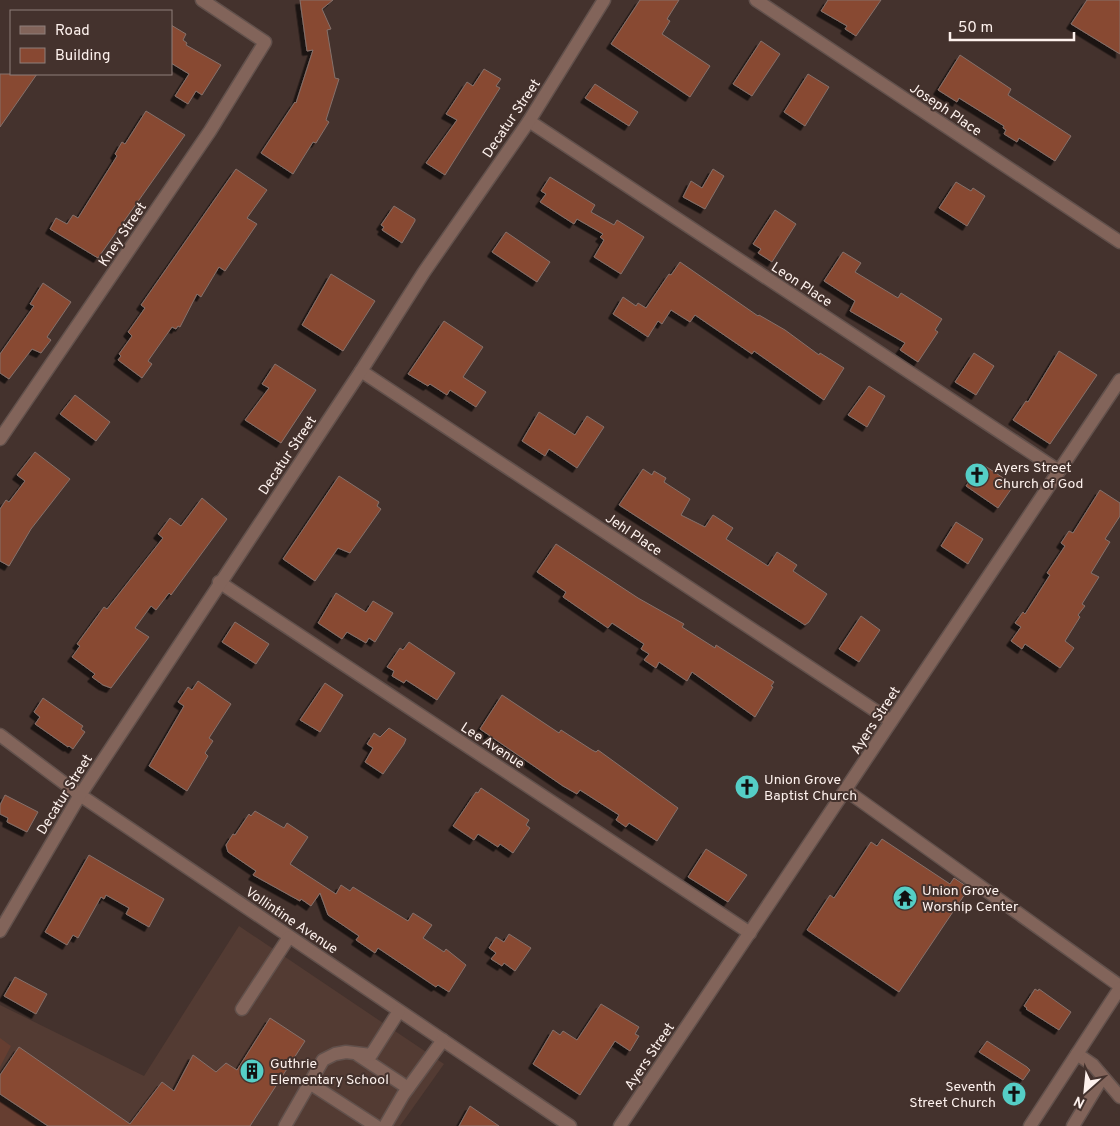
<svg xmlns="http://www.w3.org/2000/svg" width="1120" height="1126" font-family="Overpass,sans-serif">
<defs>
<filter id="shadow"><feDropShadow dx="-4.5" dy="4.5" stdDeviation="0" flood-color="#0009"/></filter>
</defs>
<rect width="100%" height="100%" fill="#44322d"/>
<path fill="#533b33" d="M 239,926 L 444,1064 L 400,1126 L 0,1126 L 0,1005 L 144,1076 Z"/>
<g fill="#663e31">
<path d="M 0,1038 L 11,1046 L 0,1067 Z"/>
<path d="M 0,1101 L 39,1126 L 0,1126 Z"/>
</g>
<g fill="#884832" stroke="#85716b" filter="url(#shadow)">
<path d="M 300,0 L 333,0 L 322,9 L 331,29 L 327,30 L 335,78 L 339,79 L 326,120 L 329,122 L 316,143 L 313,142 L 293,174 L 261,153 L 295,102 L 296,103 L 313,50 L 307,51 Z"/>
<path d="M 640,0 L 679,0 L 667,19 L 670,21 L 662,34 L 710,66 L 690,97 L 611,44 Z"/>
<path d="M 828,0 L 881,0 L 856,36 L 845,29 L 847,26 L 821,11 Z"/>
<path d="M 1087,0 L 1120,0 L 1120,54 L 1071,24 Z"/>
<path d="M 171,25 L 186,34 L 183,40 L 187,43 L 186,45 L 221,65 L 202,95 L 196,91 L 188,104 L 175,96 L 189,74 L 171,63 Z"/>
<path d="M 761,41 L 780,54 L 752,96 L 733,84 Z"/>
<path d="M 960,55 L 1011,89 L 1008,95 L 1071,136 L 1055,161 L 1019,138 L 1017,142 L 1004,134 L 1006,130 L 1003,128 L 1004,126 L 959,98 L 957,102 L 938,90 Z"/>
<path d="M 484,69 L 501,79 L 496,86 L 500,88 L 445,175 L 426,163 L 457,120 L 446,114 L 467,82 L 473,86 Z"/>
<path d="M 0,74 L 37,74 L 0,127 Z"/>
<path d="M 808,74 L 829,87 L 805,126 L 784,112 Z"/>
<path d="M 595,84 L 638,112 L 629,126 L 585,98 Z"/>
<path d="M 146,111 L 185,135 L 98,258 L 50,229 L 56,218 L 67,224 L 73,215 L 78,218 L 117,156 L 115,154 L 122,142 L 125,144 Z"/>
<path d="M 236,169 L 267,190 L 247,218 L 257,224 L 225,271 L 219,267 L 201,297 L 197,294 L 180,327 L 178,326 L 176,329 L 172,327 L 148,361 L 152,364 L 142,378 L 118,360 L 121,356 L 119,354 L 132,336 L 128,332 L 145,308 L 141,305 Z"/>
<path d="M 713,169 L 724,176 L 705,209 L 683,197 L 691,181 L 702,188 Z"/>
<path d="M 550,177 L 595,205 L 591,212 L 614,225 L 617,220 L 644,237 L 621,274 L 594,257 L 604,240 L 600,237 L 603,234 L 577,219 L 574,224 L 540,202 L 546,194 L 541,191 Z"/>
<path d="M 956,182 L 971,191 L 973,188 L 985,196 L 967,226 L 939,208 Z"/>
<path d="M 394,206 L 415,219 L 415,221 L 402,243 L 382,230 L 384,227 L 381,225 Z"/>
<path d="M 775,210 L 796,224 L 772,262 L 758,253 L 761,249 L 753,244 Z"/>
<path d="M 506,232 L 550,262 L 537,282 L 492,252 Z"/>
<path d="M 843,252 L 861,263 L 855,272 L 898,298 L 901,293 L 942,319 L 935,330 L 938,332 L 918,362 L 900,350 L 905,343 L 850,311 L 855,301 L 824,281 Z"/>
<path d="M 680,262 L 758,316 L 759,315 L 785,330 L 819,355 L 820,353 L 844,368 L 824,400 L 754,351 L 752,354 L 695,315 L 690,322 L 671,310 L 662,324 L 658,321 L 648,337 L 613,314 L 623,297 L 636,306 L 638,303 L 646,308 L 669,274 L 671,275 Z"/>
<path d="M 331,274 L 375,301 L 343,351 L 302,325 Z"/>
<path d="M 43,283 L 71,302 L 47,337 L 51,340 L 41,353 L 32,349 L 9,379 L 0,373 L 0,354 L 34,306 L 30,304 Z"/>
<path d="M 444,321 L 483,347 L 463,377 L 486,392 L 476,407 L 450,390 L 447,395 L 430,384 L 428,386 L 408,374 Z"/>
<path d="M 1059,351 L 1097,375 L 1050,444 L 1013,420 L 1026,401 L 1028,402 Z"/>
<path d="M 974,353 L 994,366 L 976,395 L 955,382 Z"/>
<path d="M 275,364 L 316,390 L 281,443 L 245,420 L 269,388 L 262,384 Z"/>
<path d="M 869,386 L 885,396 L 867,427 L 848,415 Z"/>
<path d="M 75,395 L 110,422 L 96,441 L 60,414 Z"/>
<path d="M 539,412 L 575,435 L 587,416 L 604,427 L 577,468 L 549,449 L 545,456 L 522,441 Z"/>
<path d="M 35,452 L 70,479 L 31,529 L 9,566 L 0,561 L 0,509 L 6,500 L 9,502 L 25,481 L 17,475 Z"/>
<path d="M 982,464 L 1014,485 L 998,508 L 966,486 Z"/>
<path d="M 643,469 L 652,475 L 654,471 L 666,478 L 664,482 L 690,499 L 681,515 L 705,527 L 713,515 L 733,528 L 726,539 L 768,566 L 777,552 L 797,565 L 793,571 L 827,594 L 809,622 L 805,625 L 619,505 Z"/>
<path d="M 339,476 L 379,502 L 377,506 L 381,509 L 350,553 L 338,548 L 315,581 L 283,559 Z"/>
<path d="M 1100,490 L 1120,503 L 1120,516 L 1105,539 L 1110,542 L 1091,573 L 1099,577 L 1082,604 L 1085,606 L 1078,615 L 1080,617 L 1065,641 L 1074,648 L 1060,668 L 1025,644 L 1022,649 L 1011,641 L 1021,627 L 1015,623 L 1023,612 L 1025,614 L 1050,575 L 1047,573 L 1065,546 L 1061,543 L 1069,531 L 1073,533 Z"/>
<path d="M 202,498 L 227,519 L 171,595 L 169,593 L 156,610 L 151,606 L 135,628 L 149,637 L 111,688 L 103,685 L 92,677 L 95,674 L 72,657 L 80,646 L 77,644 L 104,607 L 107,609 L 163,538 L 158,534 L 170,518 L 181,526 Z"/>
<path d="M 956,522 L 983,539 L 968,564 L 941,546 Z"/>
<path d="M 556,544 L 638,598 L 684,624 L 682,627 L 715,648 L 716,645 L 774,682 L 771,686 L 773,687 L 755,717 L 692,672 L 687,681 L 659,662 L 656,668 L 644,660 L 649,654 L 641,649 L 644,644 L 612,623 L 608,628 L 563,597 L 566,592 L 537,572 Z"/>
<path d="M 336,593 L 366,612 L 373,601 L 393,613 L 375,642 L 369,638 L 366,643 L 347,632 L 342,639 L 318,623 Z"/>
<path d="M 861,616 L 880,630 L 859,662 L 839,649 Z"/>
<path d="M 235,622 L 269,644 L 256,664 L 222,642 Z"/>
<path d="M 409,642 L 455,673 L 437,700 L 406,680 L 404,683 L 392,676 L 394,671 L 387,667 L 400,648 L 403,650 Z"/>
<path d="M 198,681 L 231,704 L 209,738 L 213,741 L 205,753 L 208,756 L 187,791 L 149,766 L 184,706 L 178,702 L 188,687 L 192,690 Z"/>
<path d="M 325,683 L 343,695 L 320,732 L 300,720 Z"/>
<path d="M 502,695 L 559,733 L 561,730 L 592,750 L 596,752 L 598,750 L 678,808 L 657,841 L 629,823 L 626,827 L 616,820 L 619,815 L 580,790 L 577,794 L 563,786 L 480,729 Z"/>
<path d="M 43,698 L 83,726 L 81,729 L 85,732 L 73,749 L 69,746 L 68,747 L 35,724 L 40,717 L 34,712 Z"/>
<path d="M 389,728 L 406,739 L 404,744 L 383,774 L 365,762 L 373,748 L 367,744 L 374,733 L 380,737 Z"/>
<path d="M 481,788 L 529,820 L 526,825 L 530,828 L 513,853 L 500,844 L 498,847 L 478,834 L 474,840 L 453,826 L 476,792 L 478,793 Z"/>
<path d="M 5,795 L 38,812 L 27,832 L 7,822 L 8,818 L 0,814 L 0,805 Z"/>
<path d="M 255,811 L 284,828 L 287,823 L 308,837 L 290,864 L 336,894 L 341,885 L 350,891 L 353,887 L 408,921 L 413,913 L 432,925 L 423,938 L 444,952 L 446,949 L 466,965 L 449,992 L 438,985 L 436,987 L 378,948 L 375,953 L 356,940 L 359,936 L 328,915 L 320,893 L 311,906 L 301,899 L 300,901 L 253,875 L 256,871 L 228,852 L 226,845 L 233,834 L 235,835 L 249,814 L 251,816 Z"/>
<path d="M 882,839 L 950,884 L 954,878 L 969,888 L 899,992 L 807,930 L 830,895 L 834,898 L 871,842 L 877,846 Z"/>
<path d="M 706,849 L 747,875 L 728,902 L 688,877 Z"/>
<path d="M 89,855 L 164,899 L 149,927 L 126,914 L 129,908 L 106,895 L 104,899 L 101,897 L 78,938 L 73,935 L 67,945 L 45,932 Z"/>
<path d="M 509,934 L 531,948 L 515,971 L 504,963 L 502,966 L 491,959 L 496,953 L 489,948 L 496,937 L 504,942 Z"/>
<path d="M 15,977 L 47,994 L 36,1014 L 4,996 Z"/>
<path d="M 1035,989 L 1038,991 L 1039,989 L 1071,1012 L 1059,1030 L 1026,1009 L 1027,1008 L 1024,1006 Z"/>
<path d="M 601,1004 L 639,1027 L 635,1034 L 639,1036 L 630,1051 L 615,1041 L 580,1095 L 533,1064 L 553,1030 L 560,1035 L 563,1031 L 577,1040 Z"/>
<path d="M 270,1018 L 305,1041 L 250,1126 L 48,1126 L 0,1094 L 0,1075 L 19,1047 L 130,1124 L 162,1082 L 174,1091 L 193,1055 L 216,1072 L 226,1063 L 237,1070 Z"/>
<path d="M 987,1041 L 1027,1067 L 1030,1070 L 1023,1080 L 979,1052 Z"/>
<path d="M 470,1106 L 499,1126 L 459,1126 Z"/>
</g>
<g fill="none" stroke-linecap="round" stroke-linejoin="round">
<defs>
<g id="minor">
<path d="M 756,0 L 1120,242"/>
<path d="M 529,121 L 1059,471"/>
<path d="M 361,371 L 891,721"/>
<path d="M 0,439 L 210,131 L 265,42 L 202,0"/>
<path d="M 219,582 L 750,933"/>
<path d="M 0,735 L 80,795 L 570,1126"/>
<path d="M 847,791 L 1120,986"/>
<path d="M 0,931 L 80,795 L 361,371 L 424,272 L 529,121 L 604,0"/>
<path d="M 242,1009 L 289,937"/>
<path d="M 1077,1054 L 1093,1065 L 1120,1097"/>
<path d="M 358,1055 L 408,1088"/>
<path d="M 311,1084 L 376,1126"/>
<path d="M 285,1126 L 323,1060 L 335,1054 L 346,1052 L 371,1055 L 399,1011"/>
<path d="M 385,1126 L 403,1095 L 443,1040"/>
<path d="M 620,1126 L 1120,380"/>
<path d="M 1030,1126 L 1120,988"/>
<path d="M 1073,1126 L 1102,1078"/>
</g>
</defs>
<use href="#minor" stroke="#62514c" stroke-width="15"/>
<use href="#minor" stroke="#82645a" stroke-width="12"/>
</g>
<defs>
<symbol id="church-disc" viewBox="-11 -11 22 22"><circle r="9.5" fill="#55cec6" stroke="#44322d"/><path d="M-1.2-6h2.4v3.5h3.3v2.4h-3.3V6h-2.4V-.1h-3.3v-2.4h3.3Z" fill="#111"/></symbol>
<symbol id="temple-disc" viewBox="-11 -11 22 22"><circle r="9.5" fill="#55cec6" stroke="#44322d"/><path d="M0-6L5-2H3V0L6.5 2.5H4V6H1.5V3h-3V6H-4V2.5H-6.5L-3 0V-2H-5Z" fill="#111"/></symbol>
<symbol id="building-disc" viewBox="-11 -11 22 22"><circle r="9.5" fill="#55cec6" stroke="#44322d"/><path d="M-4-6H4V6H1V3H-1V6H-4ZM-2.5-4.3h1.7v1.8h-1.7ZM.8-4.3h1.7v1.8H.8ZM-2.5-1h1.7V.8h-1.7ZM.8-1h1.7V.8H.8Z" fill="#111"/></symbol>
</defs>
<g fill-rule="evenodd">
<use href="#church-disc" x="963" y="461" width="28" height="28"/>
<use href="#church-disc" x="733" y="773" width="28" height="28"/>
<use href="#temple-disc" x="891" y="884" width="28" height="28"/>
<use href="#building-disc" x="238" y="1057" width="28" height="28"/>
<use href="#church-disc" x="1000" y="1080" width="28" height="28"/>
</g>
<g text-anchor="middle" stroke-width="4" stroke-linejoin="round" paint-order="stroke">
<g font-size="14" fill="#fdf1ed" stroke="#44322d">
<text transform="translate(946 109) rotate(34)" y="5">Joseph Place</text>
<text transform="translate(511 118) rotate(-56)" y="5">Decatur Street</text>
<text transform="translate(122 234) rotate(-56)" y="5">Kney Street</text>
<text transform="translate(802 284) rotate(33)" y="5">Leon Place</text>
<text transform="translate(287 455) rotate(-56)" y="5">Decatur Street</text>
<text transform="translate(634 534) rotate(34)" y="5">Jehl Place</text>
<text transform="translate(875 720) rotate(-57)" y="5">Ayers Street</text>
<text transform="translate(493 745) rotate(33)" y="5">Lee Avenue</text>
<text transform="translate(64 794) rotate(-58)" y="5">Decatur Street</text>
<text transform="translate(292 920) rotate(34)" y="5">Vollintine Avenue</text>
<text transform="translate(649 1056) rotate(-56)" y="5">Ayers Street</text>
</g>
<g font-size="14" fill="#fdf1ed" stroke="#44322d" text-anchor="start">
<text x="994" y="472">Ayers Street<tspan x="994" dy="16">Church of God</tspan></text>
<text x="764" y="784">Union Grove<tspan x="764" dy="16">Baptist Church</tspan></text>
<text x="922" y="895">Union Grove<tspan x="922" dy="16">Worship Center</tspan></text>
<text x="270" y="1068">Guthrie<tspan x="270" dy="16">Elementary School</tspan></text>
<text x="996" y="1091" text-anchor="end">Seventh<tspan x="996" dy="16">Street Church</tspan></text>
</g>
</g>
<rect x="10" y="10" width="162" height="65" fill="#44322d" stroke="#8e7e7a"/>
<rect x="20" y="26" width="25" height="8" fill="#82645a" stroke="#8e7e7a"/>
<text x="55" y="35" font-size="15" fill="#fdf1ed">Road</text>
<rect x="20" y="48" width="25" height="15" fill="#884832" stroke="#8e7e7a"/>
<text x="55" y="60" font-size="15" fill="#fdf1ed">Building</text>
<g transform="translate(1085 1091) rotate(207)" stroke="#44322d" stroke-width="4" paint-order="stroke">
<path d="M0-4L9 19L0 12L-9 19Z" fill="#fdf1ed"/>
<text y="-8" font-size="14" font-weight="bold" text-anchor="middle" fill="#fdf1ed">N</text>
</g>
<path d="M950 32v8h124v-8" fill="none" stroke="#fdf1ed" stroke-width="2.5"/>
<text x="958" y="32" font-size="15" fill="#fdf1ed" stroke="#44322d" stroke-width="4" paint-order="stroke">50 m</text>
</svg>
